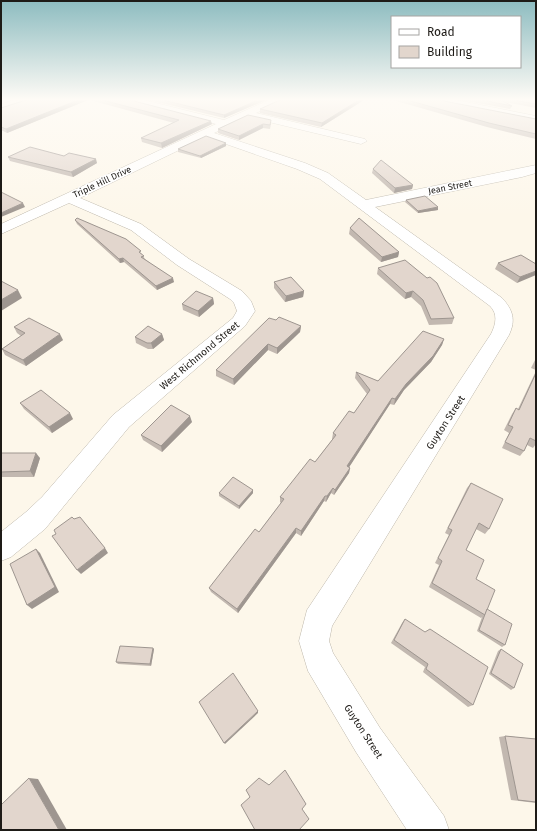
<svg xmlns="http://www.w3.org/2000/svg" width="537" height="831" font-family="'Fira Sans',sans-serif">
<rect width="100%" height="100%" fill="#fdf7ea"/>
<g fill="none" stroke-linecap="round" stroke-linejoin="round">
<defs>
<g id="minor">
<path d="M 1,100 L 11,100 L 1,104 Z"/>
<path d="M 129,100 L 144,100 L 224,120 L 269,100 L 281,100 L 279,102 L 256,113 L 365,139 L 367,141 L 361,144 L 248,117 L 214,133 L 305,163 L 328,173 L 366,200 L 536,165 L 536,173 L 522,177 L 375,207 L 502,298 C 513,310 516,320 509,335 L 332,626 L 329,641 L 333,653 L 380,728 L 444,816 L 449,830 L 407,830 L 356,752 L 308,671 L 299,641 L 307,610 L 491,334 C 496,324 498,314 490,306 L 320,179 L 297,169 L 206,137 L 80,198 L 141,224 L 189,259 L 242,291 L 251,301 L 255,311 L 245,326 L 129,427 L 45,529 L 11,557 L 1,561 L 1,532 L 26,512 L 42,497 L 113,415 L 233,318 L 237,311 L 234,303 L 230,299 L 177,265 L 131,230 L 69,203 L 1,234 L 1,224 L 216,124 L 131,102 Z"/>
<path d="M 438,100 L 456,100 L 536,116 L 536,122 L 443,103 Z"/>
</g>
</defs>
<use href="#minor" stroke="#bdb7ab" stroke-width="1"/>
<use href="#minor" fill="#fff" fill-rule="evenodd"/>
</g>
<g fill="#c2b8b0">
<path d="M 26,100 L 88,100 L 7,133 L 1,130 L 1,108 Z"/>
<path d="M 90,100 L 130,100 L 212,124 L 162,148 L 142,142 L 141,138 L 174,123 Z"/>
<path d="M 149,100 L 266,100 L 224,118 Z"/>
<path d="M 364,100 L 321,127 L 260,113 L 260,109 Z"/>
<path d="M 393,100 L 442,100 L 444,101 L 536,119 L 536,139 L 487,127 Z"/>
<path d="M 462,100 L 536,100 L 536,108 L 505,102 L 512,106 L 510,109 Z"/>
<path d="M 248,115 L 271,124 L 270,129 L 263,128 L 239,140 L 218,133 L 218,129 Z"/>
<path d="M 226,146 L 201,158 L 178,152 L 178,149 Z"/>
<path d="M 64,156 L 97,163 L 73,177 L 10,161 L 8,157 Z"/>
<path d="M 373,169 L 413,185 L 412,189 L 394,193 L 372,173 Z"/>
<path d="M 406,200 L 438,207 L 438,210 L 418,213 L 405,202 Z"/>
<path d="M 75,220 L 141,253 L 145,259 L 174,282 L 157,290 L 124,262 L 120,263 L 77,224 Z"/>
<path d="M 350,228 L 399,252 L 398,257 L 381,262 L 349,234 Z"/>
<path d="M 498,263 L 536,264 L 517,283 L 495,269 Z"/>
<path d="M 378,268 L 454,318 L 452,324 L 429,325 L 421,306 L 411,297 L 405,299 L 377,274 Z"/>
<path d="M 274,282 L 304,291 L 303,297 L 285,302 L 274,288 Z"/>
<path d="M 213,298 L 214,304 L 199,317 L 183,310 L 182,304 Z"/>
<path d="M 276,320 L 301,326 L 300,332 L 277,354 L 268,350 L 234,385 L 216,376 L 216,370 Z"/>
<path d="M 14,327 L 63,340 L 26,366 L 5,355 L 2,349 L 21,336 L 17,333 Z"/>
<path d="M 162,334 L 164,340 L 153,349 L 148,349 L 136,343 L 135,337 Z"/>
<path d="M 444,339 L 442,345 L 431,362 L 404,390 L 394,405 L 390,404 L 349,467 L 350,468 L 349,473 L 334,495 L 331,493 L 326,502 L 324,501 L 301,536 L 296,533 L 238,613 L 211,592 L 209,588 L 259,532 L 281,503 L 280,502 L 280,497 L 315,462 L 332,440 L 332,439 L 333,433 L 354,413 L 367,394 L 355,378 L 356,372 L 378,381 Z"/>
<path d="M 536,358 L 536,370 L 531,368 Z"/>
<path d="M 536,371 L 536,444 L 533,448 L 527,445 L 524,451 L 520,456 L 502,448 L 509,433 L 504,430 L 512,414 L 516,408 L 518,409 Z"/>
<path d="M 20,403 L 73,419 L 52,433 L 24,409 Z"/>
<path d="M 192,422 L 162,452 L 143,440 L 141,435 Z"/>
<path d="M 1,453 L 40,458 L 34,477 L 1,477 Z"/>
<path d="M 471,483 L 489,529 L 485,534 L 476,529 L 466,550 L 476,579 L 487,609 L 505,645 L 502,647 L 477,631 L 482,617 L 481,618 L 429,587 L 439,565 L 435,563 L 449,535 L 445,533 L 467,488 Z"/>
<path d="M 219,493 L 253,493 L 239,509 L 219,496 Z"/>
<path d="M 405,619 L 473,705 L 468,707 L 423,672 L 425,667 L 391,643 L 402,623 Z"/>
<path d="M 154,649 L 151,666 L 118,664 L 116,662 Z"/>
<path d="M 501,649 L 514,688 L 511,690 L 489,674 L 498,651 Z"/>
<path d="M 505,736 L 536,739 L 536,803 L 511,800 L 499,737 Z"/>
</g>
<g fill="#9e9690">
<path d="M 78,100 L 88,100 L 7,133 L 6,129 Z"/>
<path d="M 258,100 L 266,100 L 224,118 L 224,115 Z"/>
<path d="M 359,100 L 364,100 L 321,127 L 322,123 Z"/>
<path d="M 211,121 L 212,124 L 162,148 L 161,143 Z"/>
<path d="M 263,124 L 263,128 L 239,140 L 239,136 Z"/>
<path d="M 226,143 L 226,146 L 201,158 L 200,156 Z"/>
<path d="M 96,159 L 97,163 L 73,177 L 71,172 Z"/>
<path d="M 413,185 L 412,189 L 394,193 L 395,188 Z"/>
<path d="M 23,203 L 25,207 L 1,217 L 1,213 Z"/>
<path d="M 438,207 L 438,210 L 418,213 L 418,211 Z"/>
<path d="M 399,252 L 398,257 L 381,262 L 382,257 Z"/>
<path d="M 123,258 L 124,262 L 120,263 L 119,259 Z"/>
<path d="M 536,271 L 536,275 L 517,283 L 520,277 Z"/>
<path d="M 173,278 L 174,282 L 157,290 L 156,286 Z"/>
<path d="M 18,290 L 22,298 L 1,311 L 1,300 Z"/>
<path d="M 304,291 L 303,297 L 285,302 L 286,296 Z"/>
<path d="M 413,291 L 411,297 L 405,299 L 406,293 Z"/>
<path d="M 213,298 L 214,304 L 199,317 L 198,311 Z"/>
<path d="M 301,326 L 300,332 L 277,354 L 277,348 Z"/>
<path d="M 60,334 L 63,340 L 26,366 L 23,360 Z"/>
<path d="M 162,334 L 164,340 L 153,349 L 151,343 Z"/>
<path d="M 444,339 L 442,345 L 431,362 L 404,390 L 394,405 L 395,399 L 406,384 Z"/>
<path d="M 268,344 L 268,350 L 234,385 L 233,379 Z"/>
<path d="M 392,398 L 390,404 L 346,472 L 347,466 Z"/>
<path d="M 70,413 L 73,419 L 52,433 L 49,427 Z"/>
<path d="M 190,416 L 192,422 L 162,452 L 161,446 Z"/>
<path d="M 36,453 L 40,458 L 34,477 L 30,471 Z"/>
<path d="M 350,468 L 349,473 L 334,495 L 335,490 Z"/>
<path d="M 333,488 L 331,493 L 326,502 L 327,496 Z"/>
<path d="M 253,490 L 253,493 L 239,509 L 239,506 Z"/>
<path d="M 325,496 L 324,501 L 301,536 L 301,531 Z"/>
<path d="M 296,528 L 296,533 L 238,613 L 237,609 Z"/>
<path d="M 105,548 L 108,553 L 81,574 L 77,570 Z"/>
<path d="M 36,549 L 40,553 L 59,592 L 32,609 L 27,605 Z"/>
<path d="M 153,648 L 154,649 L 151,666 L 150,664 Z"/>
<path d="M 258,711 L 258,713 L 225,744 L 224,743 Z"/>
<path d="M 29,778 L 38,779 L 67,830 L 59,830 Z"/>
</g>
<g fill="#e2d6cd" stroke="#9e9690">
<path d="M 26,100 L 78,100 L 6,129 L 1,127 L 1,108 Z"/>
<path d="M 102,100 L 130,100 L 211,121 L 161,143 L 141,138 L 179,120 Z"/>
<path d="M 163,100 L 258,100 L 224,115 Z"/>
<path d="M 280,100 L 359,100 L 322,123 L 260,109 Z"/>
<path d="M 407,100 L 442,100 L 444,101 L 536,119 L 536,134 L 489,123 Z"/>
<path d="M 482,100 L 501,100 L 512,106 Z"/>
<path d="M 514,100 L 536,100 L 536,104 Z"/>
<path d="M 248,115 L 271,120 L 270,125 L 263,124 L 239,136 L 218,129 Z"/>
<path d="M 206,136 L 226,143 L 200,156 L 178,149 Z"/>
<path d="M 30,147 L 64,156 L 69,153 L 96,159 L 71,172 L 8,157 Z"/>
<path d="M 381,160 L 413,185 L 395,188 L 373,169 Z"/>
<path d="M 1,192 L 23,203 L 1,213 Z"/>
<path d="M 425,196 L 438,207 L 418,211 L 406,200 Z"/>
<path d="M 77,218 L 126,239 L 141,251 L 139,252 L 144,256 L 141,257 L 173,278 L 156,286 L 123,258 L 119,259 L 75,220 Z"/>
<path d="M 359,218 L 399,252 L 382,257 L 350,228 Z"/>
<path d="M 521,255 L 536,264 L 536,271 L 520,277 L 498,263 Z"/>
<path d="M 405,260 L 427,278 L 430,277 L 437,283 L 454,318 L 431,319 L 423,300 L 413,291 L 406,293 L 378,268 Z"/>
<path d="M 291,277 L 304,291 L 286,296 L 274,282 Z"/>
<path d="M 1,281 L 18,290 L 1,300 Z"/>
<path d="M 196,291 L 213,298 L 198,311 L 182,304 Z"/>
<path d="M 279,317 L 301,326 L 277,348 L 268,344 L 233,379 L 216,370 L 269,318 L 276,320 Z"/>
<path d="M 29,318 L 60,334 L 23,360 L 2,349 L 25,333 L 14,327 Z"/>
<path d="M 148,326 L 162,334 L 151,343 L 147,343 L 135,337 Z"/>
<path d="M 423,331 L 444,339 L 433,356 L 406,384 L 395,399 L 392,398 L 347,466 L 350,468 L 335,490 L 333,488 L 327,496 L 325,496 L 301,531 L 296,528 L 237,609 L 209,588 L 255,529 L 259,532 L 284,499 L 280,497 L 310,459 L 315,462 L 336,435 L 333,433 L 349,411 L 354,413 L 370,390 L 356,372 L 378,381 Z"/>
<path d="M 536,373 L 536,441 L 530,438 L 524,451 L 505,442 L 513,427 L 508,425 L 516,408 L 519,410 Z"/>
<path d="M 41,390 L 70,413 L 49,427 L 20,403 Z"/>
<path d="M 171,405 L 190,416 L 161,446 L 141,435 Z"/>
<path d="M 1,453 L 36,453 L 30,471 L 1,472 Z"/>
<path d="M 233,477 L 253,490 L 239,506 L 219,493 Z"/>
<path d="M 471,483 L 503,499 L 489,529 L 479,523 L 466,550 L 484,560 L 476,579 L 495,590 L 485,615 L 432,583 L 442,561 L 438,558 L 452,530 L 448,528 Z"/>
<path d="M 72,517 L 74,519 L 80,517 L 105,548 L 77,570 L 52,536 L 56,534 L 54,530 Z"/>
<path d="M 36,549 L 55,587 L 27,605 L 10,564 Z"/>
<path d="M 487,609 L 512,624 L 505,645 L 479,630 Z"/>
<path d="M 405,619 L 425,632 L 430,629 L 488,667 L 473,705 L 426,669 L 428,664 L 394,640 Z"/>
<path d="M 120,646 L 153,648 L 150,664 L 116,662 Z"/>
<path d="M 501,649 L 523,664 L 514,688 L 491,673 Z"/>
<path d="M 233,673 L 258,711 L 224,743 L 199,702 Z"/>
<path d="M 505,736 L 536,739 L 536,802 L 518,800 Z"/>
<path d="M 285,770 L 306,804 L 302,809 L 309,819 L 299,830 L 255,830 L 241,805 L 250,797 L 246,790 L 259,778 L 269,785 Z"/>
<path d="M 29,778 L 59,830 L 1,830 L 1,805 Z"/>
</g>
<linearGradient id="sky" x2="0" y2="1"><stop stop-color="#8dbcc0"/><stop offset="0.46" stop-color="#fefbf6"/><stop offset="1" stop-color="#fefbf6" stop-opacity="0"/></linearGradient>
<rect width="537" height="216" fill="url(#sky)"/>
<g text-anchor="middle" stroke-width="3" stroke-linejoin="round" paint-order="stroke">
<g font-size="9" fill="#1e1b17" stroke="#fff">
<text transform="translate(102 182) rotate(-25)" y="3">Triple Hill Drive</text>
<text transform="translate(450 187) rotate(-11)" y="3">Jean Street</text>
</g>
<g font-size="10" fill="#1e1b17" stroke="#fff">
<text transform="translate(199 355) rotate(-40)" y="4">West Richmond Street</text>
<text transform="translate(445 422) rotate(-57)" y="4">Guyton Street</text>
<text transform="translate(364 731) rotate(57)" y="4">Guyton Street</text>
</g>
</g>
<rect width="537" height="831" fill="none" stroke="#1e1b17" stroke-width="4"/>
<rect x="391" y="16" width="130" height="52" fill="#ffffff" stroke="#a5a4a2"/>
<rect x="399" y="29" width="20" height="6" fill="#ffffff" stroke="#a5a4a2"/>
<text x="427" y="36" font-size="12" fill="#1e1b17">Road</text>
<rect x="399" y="46" width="20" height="12" fill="#e2d6cd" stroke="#a5a4a2"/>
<text x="427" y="56" font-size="12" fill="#1e1b17">Building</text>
</svg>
